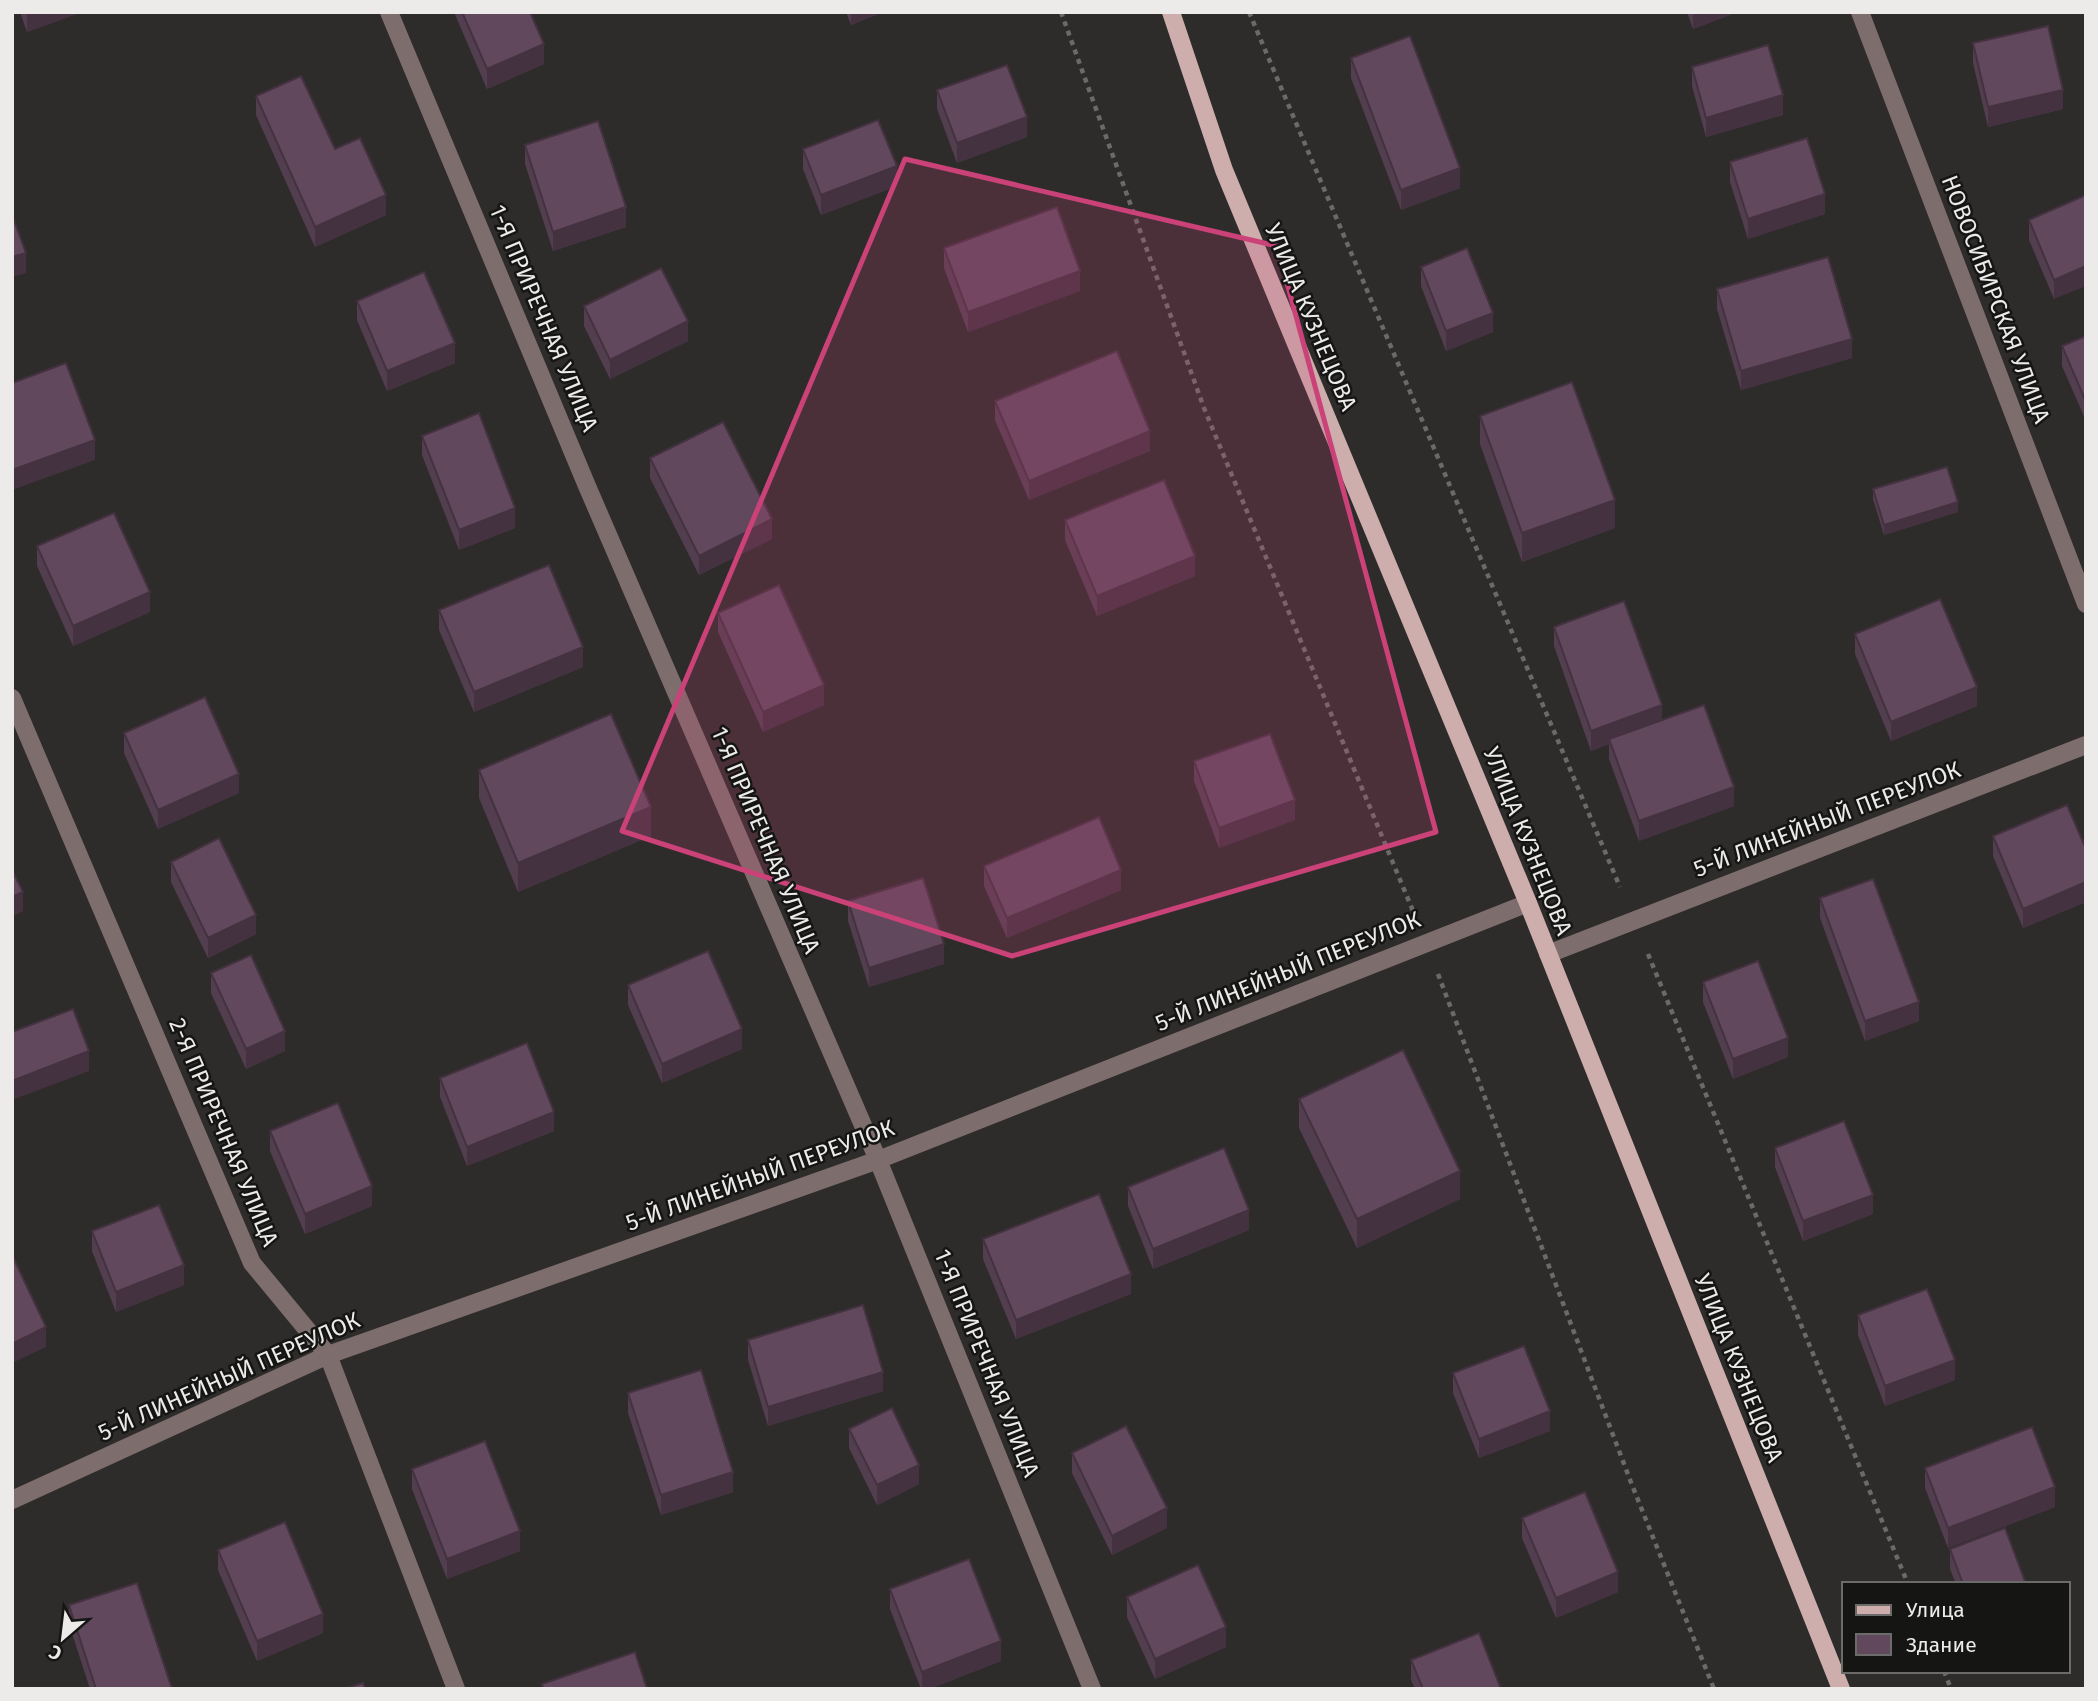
<svg xmlns="http://www.w3.org/2000/svg" width="2098" height="1701" font-family="'Fira Sans',sans-serif">
<rect width="100%" height="100%" fill="#2e2c2a"/>
<g fill="none" stroke-linecap="round" stroke-linejoin="round">
<g stroke="#6c6a68" stroke-width="4.5" stroke-dasharray="5 5" stroke-linecap="butt">
<path d="M 1061,12 L 1204,408 L 1413,911"/>
<path d="M 1249,12 L 1620,887"/>
<path d="M 1648,954 L 1908,1584"/>
<path d="M 1438,974 L 1632,1485 L 1714,1689"/>
<path d="M 1944,1671 L 1951,1689"/>
</g>
<g stroke="#7d6d6c" stroke-width="18">
<path d="M 389,12 L 587,486 L 878,1160 L 1092,1689"/>
<path d="M 1860,12 L 2086,604"/>
<path d="M 12,698 L 252,1263 L 328,1355 L 456,1689"/>
<path d="M 1548,954 L 2086,745"/>
<path d="M 12,1500 L 328,1355 L 878,1160 L 1528,903"/>
</g>
<path stroke="#ceaeac" stroke-width="18" d="M 1171,12 L 1224,170 L 1528,903 L 1841,1689"/>
</g>
<g fill="#533e4f">
<path d="M 20,12 L 82,12 L 27,32 Z"/>
<path d="M 454,12 L 530,12 L 544,64 L 487,89 Z"/>
<path d="M 846,12 L 883,12 L 851,25 Z"/>
<path d="M 1687,12 L 1738,12 L 1693,29 Z"/>
<path d="M 1973,43 L 2063,109 L 1988,127 L 1973,63 Z"/>
<path d="M 1351,58 L 1460,188 L 1401,210 L 1351,78 Z"/>
<path d="M 1692,67 L 1783,115 L 1706,137 L 1692,86 Z"/>
<path d="M 937,90 L 1027,137 L 957,163 L 937,109 Z"/>
<path d="M 256,96 L 335,149 L 386,215 L 315,247 L 256,115 Z"/>
<path d="M 525,145 L 626,227 L 553,251 L 525,164 Z"/>
<path d="M 803,149 L 897,186 L 821,215 L 803,169 Z"/>
<path d="M 1730,162 L 1825,214 L 1748,239 L 1730,182 Z"/>
<path d="M 2086,195 L 2054,299 L 2029,240 L 2029,220 Z"/>
<path d="M 944,248 L 1080,291 L 968,332 L 944,268 Z"/>
<path d="M 1421,267 L 1493,332 L 1446,351 L 1421,286 Z"/>
<path d="M 1717,289 L 1852,358 L 1741,390 L 1717,309 Z"/>
<path d="M 357,301 L 455,363 L 387,391 L 357,320 Z"/>
<path d="M 584,306 L 688,341 L 610,379 L 584,326 Z"/>
<path d="M 2086,336 L 2086,421 L 2062,366 L 2062,346 Z"/>
<path d="M 995,401 L 1150,451 L 1029,500 L 995,420 Z"/>
<path d="M 1480,416 L 1615,528 L 1522,562 L 1480,444 Z"/>
<path d="M 422,436 L 515,528 L 459,550 L 422,455 Z"/>
<path d="M 650,458 L 772,539 L 699,575 L 650,478 Z"/>
<path d="M 1873,489 L 1958,512 L 1884,535 L 1873,499 Z"/>
<path d="M 1065,520 L 1195,576 L 1097,616 L 1065,540 Z"/>
<path d="M 37,546 L 150,612 L 73,646 L 37,566 Z"/>
<path d="M 439,610 L 583,667 L 474,712 L 439,630 Z"/>
<path d="M 718,613 L 824,705 L 763,732 L 718,632 Z"/>
<path d="M 1554,627 L 1662,720 L 1734,806 L 1639,841 L 1609,759 L 1609,744 L 1591,751 L 1554,646 Z"/>
<path d="M 1855,634 L 1977,706 L 1891,741 L 1855,654 Z"/>
<path d="M 124,733 L 239,793 L 158,829 L 124,753 Z"/>
<path d="M 1194,761 L 1295,820 L 1219,848 L 1194,781 Z"/>
<path d="M 479,770 L 651,836 L 518,892 L 479,798 Z"/>
<path d="M 1993,836 L 2086,849 L 2086,902 L 2023,928 L 1993,856 Z"/>
<path d="M 171,862 L 256,934 L 208,958 L 171,882 Z"/>
<path d="M 984,866 L 1121,890 L 1007,938 L 984,886 Z"/>
<path d="M 1820,898 L 1919,1021 L 1865,1041 L 1820,918 Z"/>
<path d="M 848,901 L 944,964 L 869,987 L 848,921 Z"/>
<path d="M 211,973 L 285,1051 L 246,1069 L 211,993 Z"/>
<path d="M 1703,982 L 1788,1057 L 1733,1079 L 1703,1002 Z"/>
<path d="M 628,985 L 742,1049 L 662,1083 L 628,1005 Z"/>
<path d="M 440,1078 L 554,1131 L 467,1166 L 440,1097 Z"/>
<path d="M 1299,1099 L 1460,1199 L 1357,1248 L 1299,1128 Z"/>
<path d="M 270,1131 L 372,1206 L 305,1234 L 270,1151 Z"/>
<path d="M 1775,1148 L 1873,1214 L 1803,1241 L 1775,1167 Z"/>
<path d="M 1128,1187 L 1249,1230 L 1153,1269 L 1128,1206 Z"/>
<path d="M 92,1231 L 184,1285 L 116,1312 L 92,1251 Z"/>
<path d="M 983,1239 L 1131,1294 L 1016,1339 L 983,1259 Z"/>
<path d="M 1858,1315 L 1955,1380 L 1885,1406 L 1858,1335 Z"/>
<path d="M 748,1340 L 883,1391 L 768,1426 L 748,1360 Z"/>
<path d="M 1453,1373 L 1550,1431 L 1479,1458 L 1453,1393 Z"/>
<path d="M 628,1393 L 733,1492 L 661,1515 L 628,1413 Z"/>
<path d="M 849,1429 L 919,1484 L 877,1505 L 849,1448 Z"/>
<path d="M 1072,1453 L 1167,1528 L 1112,1555 L 1072,1473 Z"/>
<path d="M 1925,1468 L 2055,1507 L 1948,1548 L 1925,1488 Z"/>
<path d="M 412,1469 L 520,1551 L 447,1579 L 412,1489 Z"/>
<path d="M 1522,1518 L 1618,1592 L 1556,1618 L 1522,1538 Z"/>
<path d="M 1950,1549 L 2026,1584 L 1956,1584 L 1950,1569 Z"/>
<path d="M 218,1550 L 323,1633 L 257,1661 L 218,1570 Z"/>
<path d="M 890,1589 L 1001,1661 L 929,1689 L 921,1689 L 890,1609 Z"/>
<path d="M 1127,1597 L 1226,1647 L 1155,1679 L 1127,1617 Z"/>
<path d="M 69,1605 L 172,1689 L 90,1689 L 69,1624 Z"/>
<path d="M 1411,1660 L 1501,1689 L 1415,1689 L 1411,1680 Z"/>
</g>
<g fill="#443240">
<path d="M 27,12 L 82,12 L 27,32 Z"/>
<path d="M 851,12 L 883,12 L 851,25 Z"/>
<path d="M 1693,12 L 1738,12 L 1693,29 Z"/>
<path d="M 544,44 L 544,64 L 487,89 L 487,69 Z"/>
<path d="M 2063,90 L 2063,109 L 1988,127 L 1988,107 Z"/>
<path d="M 1783,95 L 1783,115 L 1706,137 L 1706,118 Z"/>
<path d="M 1027,117 L 1027,137 L 957,163 L 957,143 Z"/>
<path d="M 897,166 L 897,186 L 821,215 L 821,195 Z"/>
<path d="M 1460,168 L 1460,188 L 1401,210 L 1401,190 Z"/>
<path d="M 1825,194 L 1825,214 L 1748,239 L 1748,219 Z"/>
<path d="M 386,195 L 386,215 L 315,247 L 315,227 Z"/>
<path d="M 626,207 L 626,227 L 553,251 L 553,232 Z"/>
<path d="M 26,253 L 26,273 L 12,277 L 12,257 Z"/>
<path d="M 2086,266 L 2086,286 L 2054,299 L 2054,280 Z"/>
<path d="M 1080,271 L 1080,291 L 968,332 L 968,312 Z"/>
<path d="M 1493,313 L 1493,332 L 1446,351 L 1446,331 Z"/>
<path d="M 688,321 L 688,341 L 610,379 L 610,360 Z"/>
<path d="M 1852,339 L 1852,358 L 1741,390 L 1741,371 Z"/>
<path d="M 455,343 L 455,363 L 387,391 L 387,371 Z"/>
<path d="M 1150,431 L 1150,451 L 1029,500 L 1029,481 Z"/>
<path d="M 95,440 L 95,460 L 12,490 L 12,470 Z"/>
<path d="M 1615,500 L 1615,528 L 1522,562 L 1522,533 Z"/>
<path d="M 1958,502 L 1958,512 L 1884,535 L 1884,525 Z"/>
<path d="M 515,508 L 515,528 L 459,550 L 459,530 Z"/>
<path d="M 772,519 L 772,539 L 699,575 L 699,556 Z"/>
<path d="M 1195,556 L 1195,576 L 1097,616 L 1097,596 Z"/>
<path d="M 150,592 L 150,612 L 73,646 L 73,626 Z"/>
<path d="M 583,647 L 583,667 L 474,712 L 474,692 Z"/>
<path d="M 824,685 L 824,705 L 763,732 L 763,712 Z"/>
<path d="M 1977,687 L 1977,706 L 1891,741 L 1891,722 Z"/>
<path d="M 1662,705 L 1662,725 L 1609,739 L 1609,744 L 1591,751 L 1591,731 Z"/>
<path d="M 239,774 L 239,793 L 158,829 L 158,810 Z"/>
<path d="M 1734,787 L 1734,806 L 1639,841 L 1639,821 Z"/>
<path d="M 1295,800 L 1295,820 L 1219,848 L 1219,828 Z"/>
<path d="M 651,807 L 651,836 L 518,892 L 518,863 Z"/>
<path d="M 1121,870 L 1121,890 L 1007,938 L 1007,918 Z"/>
<path d="M 2086,882 L 2086,902 L 2023,928 L 2023,909 Z"/>
<path d="M 23,892 L 23,911 L 12,917 L 12,897 Z"/>
<path d="M 256,915 L 256,934 L 208,958 L 208,938 Z"/>
<path d="M 944,944 L 944,964 L 869,987 L 869,968 Z"/>
<path d="M 1919,1002 L 1919,1021 L 1865,1041 L 1865,1021 Z"/>
<path d="M 742,1029 L 742,1049 L 662,1083 L 662,1064 Z"/>
<path d="M 285,1031 L 285,1051 L 246,1069 L 246,1049 Z"/>
<path d="M 1788,1038 L 1788,1057 L 1733,1079 L 1733,1059 Z"/>
<path d="M 89,1051 L 89,1071 L 12,1100 L 12,1081 Z"/>
<path d="M 554,1112 L 554,1131 L 467,1166 L 467,1147 Z"/>
<path d="M 1460,1171 L 1460,1199 L 1357,1248 L 1357,1219 Z"/>
<path d="M 372,1186 L 372,1206 L 305,1234 L 305,1214 Z"/>
<path d="M 1873,1195 L 1873,1214 L 1803,1241 L 1803,1221 Z"/>
<path d="M 1249,1210 L 1249,1230 L 1153,1269 L 1153,1249 Z"/>
<path d="M 184,1265 L 184,1285 L 116,1312 L 116,1292 Z"/>
<path d="M 1131,1274 L 1131,1294 L 1016,1339 L 1016,1320 Z"/>
<path d="M 46,1327 L 46,1347 L 12,1363 L 12,1344 Z"/>
<path d="M 1955,1360 L 1955,1380 L 1885,1406 L 1885,1386 Z"/>
<path d="M 883,1372 L 883,1391 L 768,1426 L 768,1407 Z"/>
<path d="M 1550,1411 L 1550,1431 L 1479,1458 L 1479,1439 Z"/>
<path d="M 919,1465 L 919,1484 L 877,1505 L 877,1485 Z"/>
<path d="M 733,1472 L 733,1492 L 661,1515 L 661,1495 Z"/>
<path d="M 2055,1487 L 2055,1507 L 1948,1548 L 1948,1528 Z"/>
<path d="M 1167,1508 L 1167,1528 L 1112,1555 L 1112,1536 Z"/>
<path d="M 520,1531 L 520,1551 L 447,1579 L 447,1559 Z"/>
<path d="M 1618,1572 L 1618,1592 L 1556,1618 L 1556,1598 Z"/>
<path d="M 323,1614 L 323,1633 L 257,1661 L 257,1641 Z"/>
<path d="M 1226,1627 L 1226,1647 L 1155,1679 L 1155,1659 Z"/>
<path d="M 1001,1641 L 1001,1661 L 929,1689 L 922,1689 L 922,1672 Z"/>
</g>
<g fill="#61485c" stroke="#443240" stroke-width="2">
<path d="M 462,12 L 530,12 L 544,44 L 487,69 Z"/>
<path d="M 2048,26 L 2063,90 L 1988,107 L 1973,43 Z"/>
<path d="M 1410,36 L 1460,168 L 1401,190 L 1351,58 Z"/>
<path d="M 1768,45 L 1783,95 L 1706,118 L 1692,67 Z"/>
<path d="M 1007,65 L 1027,117 L 957,143 L 937,90 Z"/>
<path d="M 301,76 L 335,149 L 360,138 L 386,195 L 315,227 L 256,96 Z"/>
<path d="M 878,120 L 897,166 L 821,195 L 803,149 Z"/>
<path d="M 598,121 L 626,207 L 553,232 L 525,145 Z"/>
<path d="M 1807,138 L 1825,194 L 1748,219 L 1730,162 Z"/>
<path d="M 2086,195 L 2086,266 L 2054,280 L 2029,220 Z"/>
<path d="M 1057,207 L 1080,271 L 968,312 L 944,248 Z"/>
<path d="M 12,215 L 26,253 L 12,257 Z"/>
<path d="M 1467,248 L 1493,313 L 1446,331 L 1421,267 Z"/>
<path d="M 1828,257 L 1852,339 L 1741,371 L 1717,289 Z"/>
<path d="M 661,268 L 688,321 L 610,360 L 584,306 Z"/>
<path d="M 424,272 L 455,343 L 387,371 L 357,301 Z"/>
<path d="M 2086,336 L 2086,402 L 2062,346 Z"/>
<path d="M 1117,351 L 1150,431 L 1029,481 L 995,401 Z"/>
<path d="M 66,363 L 95,440 L 12,470 L 12,383 Z"/>
<path d="M 1572,382 L 1615,500 L 1522,533 L 1480,416 Z"/>
<path d="M 479,413 L 515,508 L 459,530 L 422,436 Z"/>
<path d="M 723,422 L 772,519 L 699,556 L 650,458 Z"/>
<path d="M 1947,467 L 1958,502 L 1884,525 L 1873,489 Z"/>
<path d="M 1164,480 L 1195,556 L 1097,596 L 1065,520 Z"/>
<path d="M 114,513 L 150,592 L 73,626 L 37,546 Z"/>
<path d="M 549,565 L 583,647 L 474,692 L 439,610 Z"/>
<path d="M 779,585 L 824,685 L 763,712 L 718,613 Z"/>
<path d="M 1940,599 L 1977,687 L 1891,722 L 1855,634 Z"/>
<path d="M 1624,601 L 1662,705 L 1591,731 L 1554,627 Z"/>
<path d="M 205,697 L 239,774 L 158,810 L 124,733 Z"/>
<path d="M 1704,705 L 1734,787 L 1639,821 L 1609,739 Z"/>
<path d="M 611,714 L 651,807 L 518,863 L 479,770 Z"/>
<path d="M 1270,734 L 1295,800 L 1219,828 L 1194,761 Z"/>
<path d="M 2067,805 L 2086,849 L 2086,882 L 2023,909 L 1993,836 Z"/>
<path d="M 1099,817 L 1121,870 L 1007,918 L 984,866 Z"/>
<path d="M 219,838 L 256,915 L 208,938 L 171,862 Z"/>
<path d="M 12,870 L 23,892 L 12,897 Z"/>
<path d="M 923,878 L 944,944 L 869,968 L 848,901 Z"/>
<path d="M 1873,879 L 1919,1002 L 1865,1021 L 1820,898 Z"/>
<path d="M 708,951 L 742,1029 L 662,1064 L 628,985 Z"/>
<path d="M 251,955 L 285,1031 L 246,1049 L 211,973 Z"/>
<path d="M 1758,961 L 1788,1038 L 1733,1059 L 1703,982 Z"/>
<path d="M 73,1009 L 89,1051 L 12,1081 L 12,1032 Z"/>
<path d="M 527,1043 L 554,1112 L 467,1147 L 440,1078 Z"/>
<path d="M 1403,1050 L 1460,1171 L 1357,1219 L 1299,1099 Z"/>
<path d="M 338,1103 L 372,1186 L 305,1214 L 270,1131 Z"/>
<path d="M 1844,1121 L 1873,1195 L 1803,1221 L 1775,1148 Z"/>
<path d="M 1224,1148 L 1249,1210 L 1153,1249 L 1128,1187 Z"/>
<path d="M 1099,1194 L 1131,1274 L 1016,1320 L 983,1239 Z"/>
<path d="M 159,1205 L 184,1265 L 116,1292 L 92,1231 Z"/>
<path d="M 12,1255 L 46,1327 L 12,1344 Z"/>
<path d="M 1927,1289 L 1955,1360 L 1885,1386 L 1858,1315 Z"/>
<path d="M 863,1305 L 883,1372 L 768,1407 L 748,1340 Z"/>
<path d="M 1524,1346 L 1550,1411 L 1479,1439 L 1453,1373 Z"/>
<path d="M 701,1370 L 733,1472 L 661,1495 L 628,1393 Z"/>
<path d="M 892,1408 L 919,1465 L 877,1485 L 849,1429 Z"/>
<path d="M 1126,1426 L 1167,1508 L 1112,1536 L 1072,1453 Z"/>
<path d="M 2032,1427 L 2055,1487 L 1948,1528 L 1925,1468 Z"/>
<path d="M 485,1441 L 520,1531 L 447,1559 L 412,1469 Z"/>
<path d="M 1585,1492 L 1618,1572 L 1556,1598 L 1522,1518 Z"/>
<path d="M 285,1522 L 323,1614 L 257,1641 L 218,1550 Z"/>
<path d="M 2005,1528 L 2026,1584 L 1963,1584 L 1950,1549 Z"/>
<path d="M 969,1559 L 1001,1641 L 922,1672 L 890,1589 Z"/>
<path d="M 1198,1565 L 1226,1627 L 1155,1659 L 1127,1597 Z"/>
<path d="M 137,1583 L 172,1689 L 96,1689 L 69,1605 Z"/>
<path d="M 1479,1633 L 1501,1689 L 1423,1689 L 1411,1660 Z"/>
<path d="M 635,1652 L 647,1689 L 543,1689 L 542,1684 Z"/>
<path d="M 363,1683 L 365,1689 L 344,1689 Z"/>
</g>
<path fill="#ca4278" fill-opacity="0.2" stroke="#ca4278" stroke-width="5" stroke-linejoin="round" d="M 905,159 L 1277,246 L 1436,832 L 1012,956 L 622,831 Z"/>
<g text-anchor="middle" stroke-width="5" stroke-linejoin="round" paint-order="stroke">
<g font-size="23" fill="#ecebea" stroke="#151514">
<text transform="translate(1996 299) rotate(69)" y="8">НОВОСИБИРСКАЯ УЛИЦА</text>
<text transform="translate(1311 317) rotate(67)" y="8">УЛИЦА КУЗНЕЦОВА</text>
<text transform="translate(544 318) rotate(67)" y="8">1-Я ПРИРЕЧНАЯ УЛИЦА</text>
<text transform="translate(1827 819) rotate(-21)" y="8">5-Й ЛИНЕЙНЫЙ ПЕРЕУЛОК</text>
<text transform="translate(766 840) rotate(67)" y="8">1-Я ПРИРЕЧНАЯ УЛИЦА</text>
<text transform="translate(1528 841) rotate(68)" y="8">УЛИЦА КУЗНЕЦОВА</text>
<text transform="translate(1288 971) rotate(-22)" y="8">5-Й ЛИНЕЙНЫЙ ПЕРЕУЛОК</text>
<text transform="translate(224 1132) rotate(67)" y="8">2-Я ПРИРЕЧНАЯ УЛИЦА</text>
<text transform="translate(760 1175) rotate(-20)" y="8">5-Й ЛИНЕЙНЫЙ ПЕРЕУЛОК</text>
<text transform="translate(987 1363) rotate(68)" y="8">1-Я ПРИРЕЧНАЯ УЛИЦА</text>
<text transform="translate(1739 1368) rotate(68)" y="8">УЛИЦА КУЗНЕЦОВА</text>
<text transform="translate(229 1376) rotate(-24)" y="8">5-Й ЛИНЕЙНЫЙ ПЕРЕУЛОК</text>
</g>
</g>
<rect width="2098" height="1701" fill="none" stroke="#ecebea" stroke-width="28"/>
<rect x="1842" y="1582" width="228" height="91" fill="#151514" stroke="#6b6b6a" stroke-width="2"/>
<rect x="1856" y="1605" width="35" height="10" fill="#ceaeac" stroke="#6b6b6a" stroke-width="2"/>
<text x="1906" y="1617" font-size="21" fill="#ecebea">Улица</text>
<rect x="1856" y="1634" width="35" height="21" fill="#61485c" stroke="#6b6b6a" stroke-width="2"/>
<text x="1906" y="1652" font-size="21" fill="#ecebea">Здание</text>
<g transform="translate(63 1638) rotate(208)" stroke="#151514" stroke-width="5" paint-order="stroke">
<path d="M0-5L12 26L0 18L-12 26Z" fill="#ecebea"/>
<text y="-10" font-size="19" font-weight="bold" text-anchor="middle" fill="#ecebea">С</text>
</g>
</svg>
